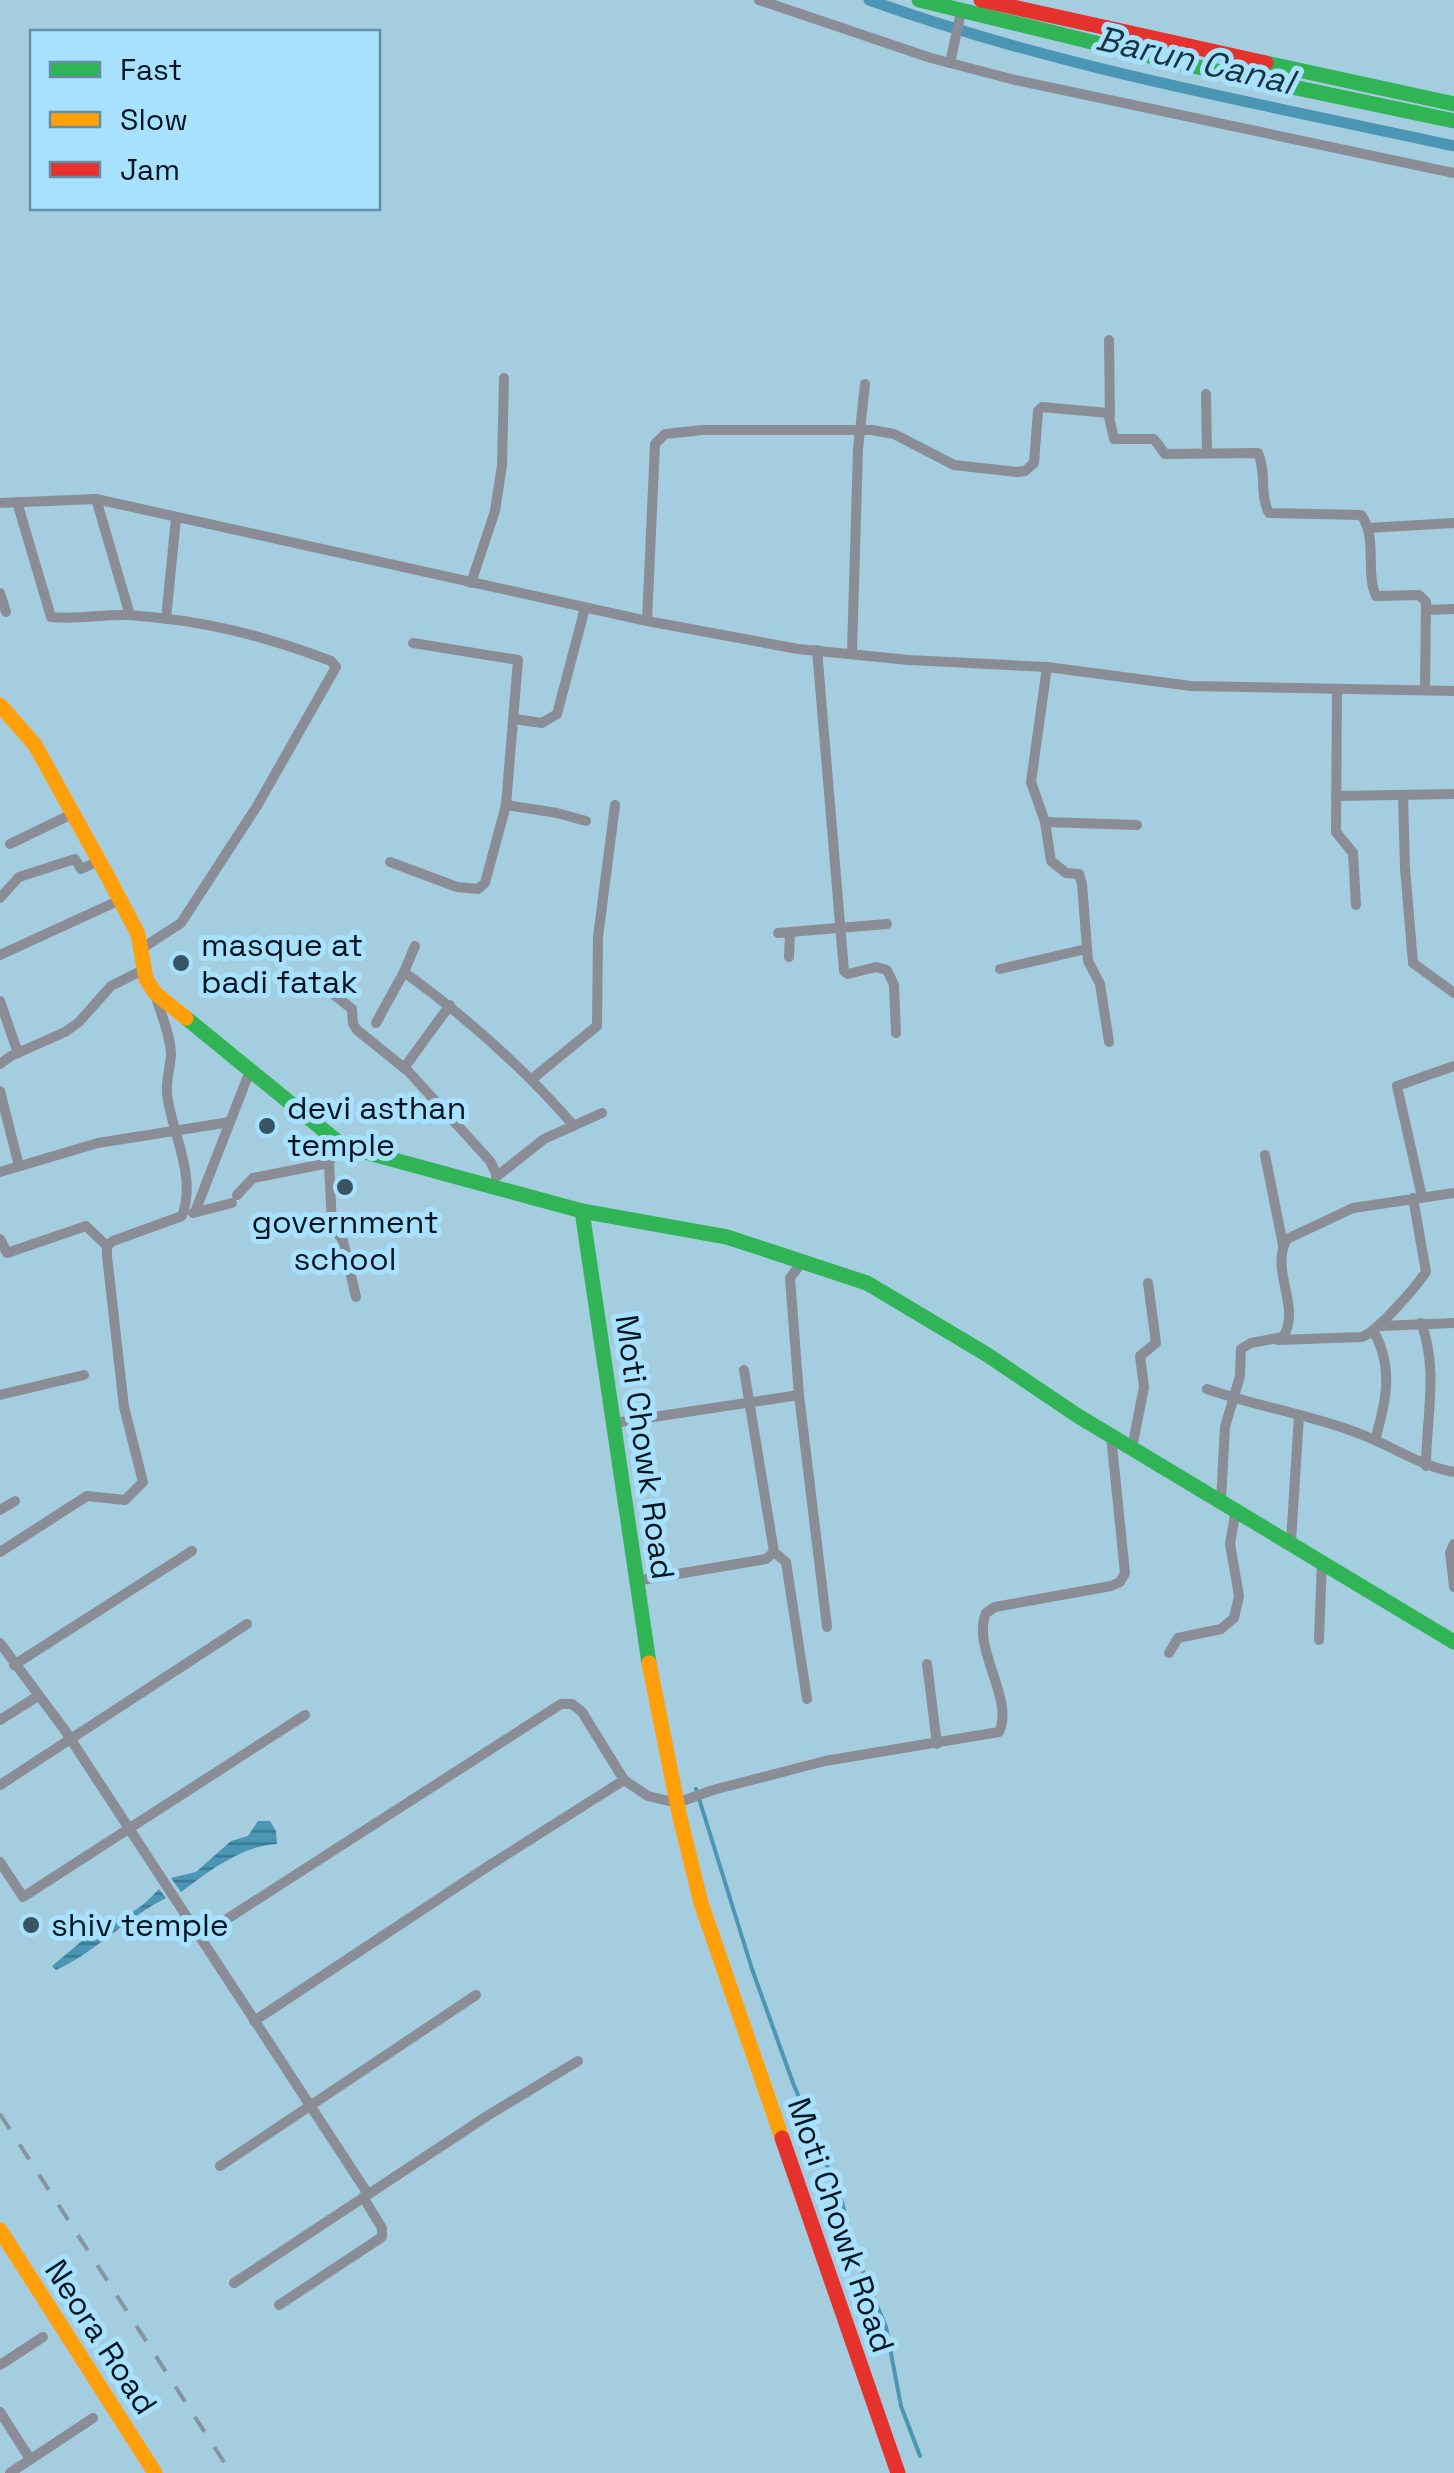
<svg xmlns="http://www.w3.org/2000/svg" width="1454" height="2473" font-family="'Space Grotesk',sans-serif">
<defs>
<pattern id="water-rules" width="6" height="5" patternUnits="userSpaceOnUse" patternTransform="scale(2.5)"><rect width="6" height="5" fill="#4a96b4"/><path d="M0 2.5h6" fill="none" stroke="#3b7992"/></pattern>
</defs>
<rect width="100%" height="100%" fill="#a4cde0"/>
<g fill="url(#water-rules)">
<path d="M 258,1821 L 270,1821 L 276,1831 L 277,1844 C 241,1846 209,1871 181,1892 L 171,1878 L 196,1872 L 231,1841 L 248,1836 Z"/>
<path d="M 159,1889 L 166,1898 C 126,1918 96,1952 56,1970 L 52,1966 L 107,1920 C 129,1919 145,1904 159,1889 Z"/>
</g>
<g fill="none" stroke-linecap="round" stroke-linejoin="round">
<path stroke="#4a96b4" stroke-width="4" d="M 696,1789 L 752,1969 L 793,2083 L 842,2202 L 854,2250 L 886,2327 L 901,2406 L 920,2456"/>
<path stroke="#4a96b4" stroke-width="11" d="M 869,0 C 1058,68 1258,103 1454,146"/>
<g stroke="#8a8d96" stroke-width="10">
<path d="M 759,0 L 931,58 L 1015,80 L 1454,173"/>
<path d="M 950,63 L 961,12"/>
<path d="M 1109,340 L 1110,416"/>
<path d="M 1206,394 L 1207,453"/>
<path d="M 96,499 L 130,615"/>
<path d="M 17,502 L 51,617 C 77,620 103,614 128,615 C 202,620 263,635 331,661 L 336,667 L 257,806 L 181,923 L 141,949"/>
<path d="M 0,503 L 96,499 L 647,621 L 798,649 L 909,660 L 1047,667 L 1191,686 L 1454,691"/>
<path d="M 1368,528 L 1454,523"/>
<path d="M 471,583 L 495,511 L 502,465 L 504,378"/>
<path d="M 0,593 L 6,612"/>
<path d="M 1426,610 L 1454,609"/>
<path d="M 166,619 L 176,518"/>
<path d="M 647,621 L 655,444 L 665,434 L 703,430 L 872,430 L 894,434 L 954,465 L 1017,472 L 1025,471 L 1034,463 L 1038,411 L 1042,407 L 1108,413 L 1114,439 L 1154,439 L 1165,454 L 1258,453 C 1267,472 1259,494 1269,513 L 1361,515 C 1378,537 1365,572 1376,596 L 1419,595 L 1426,602 L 1425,690"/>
<path d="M 413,643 L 518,660 L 506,805"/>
<path d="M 817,650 L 844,971 L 848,974 L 876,967 L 887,970 L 894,985 L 896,1033"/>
<path d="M 852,652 L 858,449 L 865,384"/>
<path d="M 1047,667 L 1031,782 L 1045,822 L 1051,861 L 1066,873 L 1079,874 L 1082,884 L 1088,961 L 1100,984 L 1109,1042"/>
<path d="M 1337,689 L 1336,832 L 1353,853 L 1356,905"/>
<path d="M 514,719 L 542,723 L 557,714 L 585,608"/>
<path d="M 1403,795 L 1405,868 L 1413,963 L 1454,993"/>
<path d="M 1336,796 L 1454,794"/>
<path d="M 1045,822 L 1137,825"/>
<path d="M 10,844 L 72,814"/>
<path d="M 390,862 L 457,887 L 478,889 L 485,883 L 506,805 L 557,813 L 586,821"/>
<path d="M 0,898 L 19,877 L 75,859 L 81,869 L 99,861"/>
<path d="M 778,933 L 887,924"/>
<path d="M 0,955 L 120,900"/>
<path d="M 789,957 L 790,933"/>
<path d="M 1000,969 L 1086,949"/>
<path d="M 404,972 L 415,946"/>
<path d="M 312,977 L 352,1009 L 353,1024 L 357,1030 L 408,1071 L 490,1161 L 497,1175"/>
<path d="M 0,1001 L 18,1053"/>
<path d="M 376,1023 L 404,972 C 466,1017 523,1067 574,1126"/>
<path d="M 0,1064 L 11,1056 L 65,1032 L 79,1022 L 111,986 L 145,969"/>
<path d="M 404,1068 L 450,1005"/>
<path d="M 532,1079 L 597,1026 L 598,937 L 615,805"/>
<path d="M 0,1091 L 19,1166"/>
<path d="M 337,1141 L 329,1163 L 332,1225 L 343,1241 L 356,1297"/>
<path d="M 1265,1155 L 1283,1245"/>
<path d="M 0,1172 L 98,1143 L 230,1122"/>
<path d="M 496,1177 L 544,1139 L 602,1113"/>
<path d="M 237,1195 L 253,1178 L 329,1163"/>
<path d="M 1422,1197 L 1397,1086 L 1454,1066"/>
<path d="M 195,1212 L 251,1068"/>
<path d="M 193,1213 L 232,1203"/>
<path d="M 0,1239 L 7,1253 L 86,1226 L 107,1246"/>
<path d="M 1421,1323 C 1439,1369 1426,1419 1426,1466"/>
<path d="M 1380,1326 L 1454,1323"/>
<path d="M 1374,1332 C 1394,1369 1386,1402 1375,1440"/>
<path d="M 1278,1340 L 1362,1337 C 1378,1331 1415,1288 1426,1272 L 1413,1198"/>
<path d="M 1207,1389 C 1255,1406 1307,1414 1355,1432 C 1390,1444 1416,1465 1454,1472"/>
<path d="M 0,1395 L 84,1375"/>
<path d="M 799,1395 L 827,1627"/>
<path d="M 614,1423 L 799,1395 L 790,1278 L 802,1262"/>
<path d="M 1132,1448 L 1144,1387 L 1140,1356 L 1156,1343 L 1148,1283"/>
<path d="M 1221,1500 L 1225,1427 L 1240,1376 L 1241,1349 L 1251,1343 L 1283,1337 C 1302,1307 1269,1270 1287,1239 L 1353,1208 L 1454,1193"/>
<path d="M 0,1510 L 15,1501"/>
<path d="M 1291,1542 L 1299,1416"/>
<path d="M 1454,1544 L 1450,1553 L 1454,1587"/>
<path d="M 0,1552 L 87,1496 L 125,1500 L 143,1482 L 124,1407 L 107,1256 L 107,1246 L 113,1241 L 182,1216 C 197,1176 172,1134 167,1094 C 166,1080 170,1068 171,1055 C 171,1036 160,1012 155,994"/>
<path d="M 774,1552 L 786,1562 L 807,1699"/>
<path d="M 636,1581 L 766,1559 L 774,1552 L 744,1370"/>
<path d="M 1319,1640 L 1322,1561"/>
<path d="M 0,1643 L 64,1729 L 368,2194"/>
<path d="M 1169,1653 L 1178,1638 L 1221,1629 L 1234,1618 L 1239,1596 L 1230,1544 L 1236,1509"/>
<path d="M 927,1664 L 937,1744"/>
<path d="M 14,1665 L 192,1551"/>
<path d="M 0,1720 L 38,1696"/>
<path d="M 0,1785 L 247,1624"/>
<path d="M 0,1862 L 23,1897 L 305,1715"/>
<path d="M 199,1937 L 561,1704 L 572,1704 L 582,1712 L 624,1780 L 648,1796 L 677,1803 L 713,1790 L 825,1761 L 999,1732 C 1015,1700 971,1647 986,1613 L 995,1607 L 1111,1586 L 1120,1582 L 1125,1573 L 1111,1436"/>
<path d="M 254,2021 L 490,1865 L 624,1780"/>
<path d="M 220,2166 L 476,1995"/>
<path d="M 234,2283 L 487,2116 L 578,2061"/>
<path d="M 279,2305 L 382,2237 L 382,2228 L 363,2197"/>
<path d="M 0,2365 L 43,2337"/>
<path d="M 0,2412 L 30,2459"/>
<path d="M 10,2473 L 93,2418"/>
</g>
<g stroke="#30b455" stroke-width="15">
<path d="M 919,0 L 1174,62 L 1454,121"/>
<path d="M 1266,63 L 1454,104"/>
<path d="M 186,1018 L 343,1146 L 582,1211 L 649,1663"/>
<path d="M 582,1211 L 727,1237 L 867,1283 L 986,1354 L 1078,1416 L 1454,1642"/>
</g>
<g stroke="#ff9f0a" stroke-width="15">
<path d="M 0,705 L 35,745 L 108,877 L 138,934 L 146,979 L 155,993 L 186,1018"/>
<path d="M 649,1663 L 680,1818 L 701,1903 L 782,2138"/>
<path d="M 0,2230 L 155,2473"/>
</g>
<g stroke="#e5322d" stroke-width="15">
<path d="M 981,0 L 1266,63"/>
<path d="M 782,2138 L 898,2473"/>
</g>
<path stroke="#85959f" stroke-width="4" stroke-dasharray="18 18" stroke-linecap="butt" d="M 0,2114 L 231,2473"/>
</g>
<g fill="#395563" stroke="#a7e1fe" stroke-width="4">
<circle cx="181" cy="963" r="10"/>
<circle cx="267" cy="1126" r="10"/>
<circle cx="345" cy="1187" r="10"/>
<circle cx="31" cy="1925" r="10"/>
</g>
<g text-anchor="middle" stroke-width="10" stroke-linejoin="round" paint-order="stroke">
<g font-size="32" fill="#00151f" stroke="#a7e1fe" text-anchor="start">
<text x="201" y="956">masque at<tspan x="201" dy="37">badi fatak</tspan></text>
<text x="287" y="1119">devi asthan<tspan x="287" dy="37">temple</tspan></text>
<text x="345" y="1233" text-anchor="middle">government<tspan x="345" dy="37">school</tspan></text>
<text x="51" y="1936">shiv temple</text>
</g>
<g font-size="32" fill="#00151f" stroke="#a7e1fe">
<text transform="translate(645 1447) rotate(82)" y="11">Moti Chowk Road</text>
<text transform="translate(841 2225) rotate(71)" y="11">Moti Chowk Road</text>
<text transform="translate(101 2337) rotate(57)" y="11">Neora Road</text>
</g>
<g font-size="35" font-style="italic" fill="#18323e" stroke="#a7e1fe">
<text transform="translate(1195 60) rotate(13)" y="12">Barun Canal</text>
</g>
</g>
<rect x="30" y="30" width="350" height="180" fill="#a7e1fe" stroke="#648fa5" stroke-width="2.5"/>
<rect x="50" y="62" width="50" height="15" fill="#30b455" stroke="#648fa5" stroke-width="2.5"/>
<text x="120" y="80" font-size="30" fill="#00151f">Fast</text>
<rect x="50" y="112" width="50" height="15" fill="#ff9f0a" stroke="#648fa5" stroke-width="2.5"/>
<text x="120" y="130" font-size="30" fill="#00151f">Slow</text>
<rect x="50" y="162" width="50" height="15" fill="#e5322d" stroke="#648fa5" stroke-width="2.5"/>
<text x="120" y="180" font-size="30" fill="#00151f">Jam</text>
</svg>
